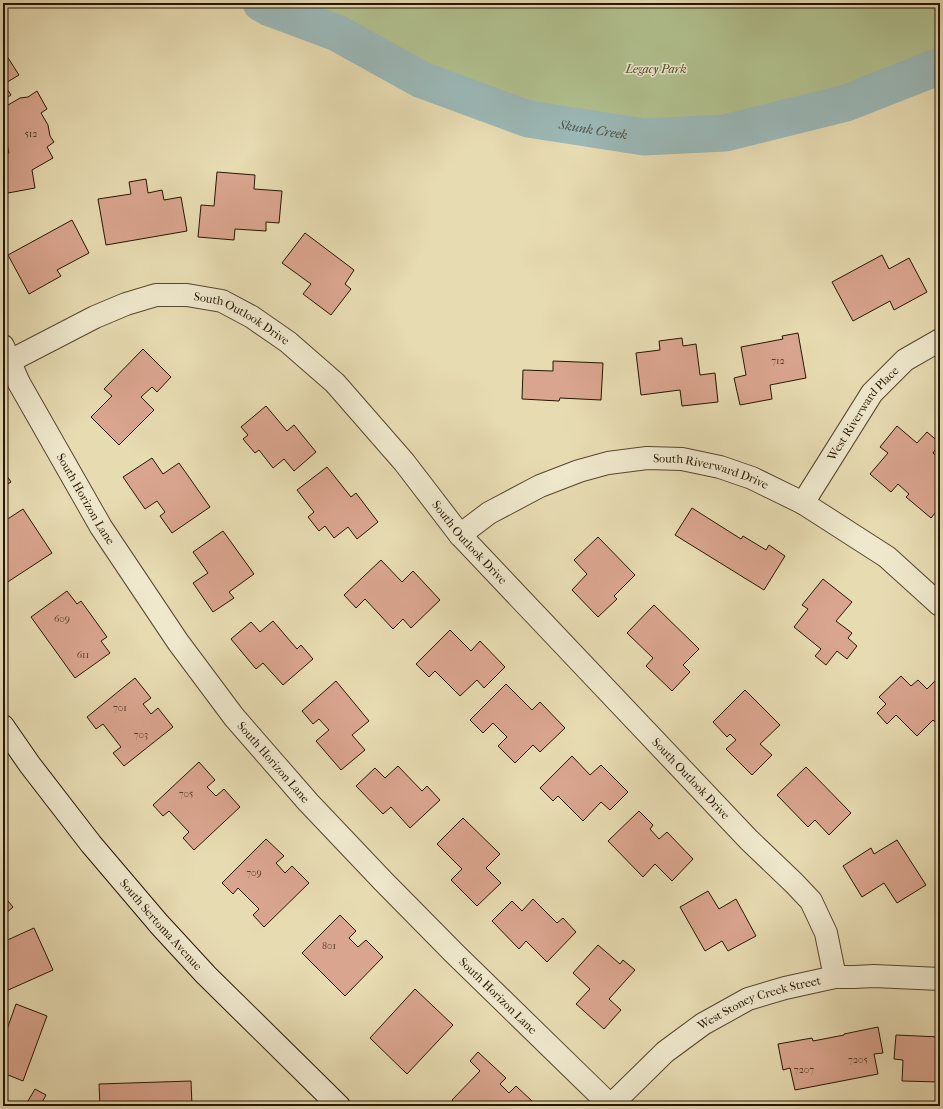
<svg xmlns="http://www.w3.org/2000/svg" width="943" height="1109" font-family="'IM FELL French Canon',serif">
<rect width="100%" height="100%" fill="#e7dbb2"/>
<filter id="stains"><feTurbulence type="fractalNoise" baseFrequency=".005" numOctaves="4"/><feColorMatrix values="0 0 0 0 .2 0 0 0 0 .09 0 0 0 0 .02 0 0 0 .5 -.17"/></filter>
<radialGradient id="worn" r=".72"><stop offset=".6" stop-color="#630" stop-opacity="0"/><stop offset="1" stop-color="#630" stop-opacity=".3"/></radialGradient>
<path fill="#b1c18f" stroke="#6c6c48" d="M 261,3 L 940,3 L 940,66 L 846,103 L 725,133 L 644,137 L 528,119 L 422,80 L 337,33 L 270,8 Z"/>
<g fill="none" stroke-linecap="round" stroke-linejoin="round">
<path stroke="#9bb8b7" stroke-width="37" id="s1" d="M 261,3 L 270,8 L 337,33 L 422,80 L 528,119 L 644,137 L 725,133 L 846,103 L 940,66"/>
</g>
<g fill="#daa58f" stroke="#261601">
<path d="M 3,30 L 8,38 L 3,41 Z"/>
<path d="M 3,50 L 19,75 L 4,84 L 11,95 L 3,100 Z"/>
<path d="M 37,91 L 47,109 L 41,113 L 48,125 L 50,136 L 54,142 L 47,147 L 53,158 L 32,170 L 35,188 L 8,193 L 5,187 L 3,177 L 3,154 L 9,153 L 6,139 L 3,139 L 3,108 L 20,98 L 28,97 Z"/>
<path d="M 217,172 L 255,175 L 254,189 L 282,191 L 279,223 L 266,222 L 266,231 L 235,229 L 234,240 L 198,237 L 201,205 L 214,206 Z"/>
<path d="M 146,179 L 148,193 L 162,190 L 164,200 L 181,197 L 187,231 L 106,245 L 98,199 L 131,194 L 129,182 Z"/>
<path d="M 72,220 L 89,253 L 57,270 L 61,276 L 29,294 L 8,255 Z"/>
<path d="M 305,233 L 354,270 L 345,284 L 351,289 L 331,315 L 303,294 L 311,284 L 282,263 Z"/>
<path d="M 882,255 L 889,269 L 909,258 L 927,292 L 894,310 L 890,301 L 853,321 L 832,282 Z"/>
<path d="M 798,333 L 806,378 L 770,385 L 772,399 L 740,405 L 734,378 L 746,375 L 741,347 L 783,339 L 782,336 Z"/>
<path d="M 682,338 L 683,346 L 696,344 L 700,375 L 715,373 L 718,402 L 682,406 L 680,390 L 641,395 L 636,353 L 660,350 L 659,341 Z"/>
<path d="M 143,349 L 171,377 L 157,392 L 152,387 L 141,397 L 154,410 L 119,445 L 91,417 L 112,396 L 104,389 Z"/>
<path d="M 553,361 L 603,363 L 601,400 L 560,398 L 559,401 L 522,399 L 523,370 L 553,371 Z"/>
<path d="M 266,406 L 287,431 L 294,425 L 316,452 L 294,471 L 284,459 L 273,468 L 259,450 L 255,453 L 243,439 L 248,435 L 241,427 Z"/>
<path d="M 897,426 L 917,443 L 927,432 L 940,443 L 933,453 L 940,459 L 940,507 L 931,518 L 906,497 L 909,494 L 898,484 L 891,492 L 870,474 L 888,453 L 880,447 Z"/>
<path d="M 152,458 L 163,474 L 179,463 L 210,507 L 172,533 L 160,516 L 165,512 L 157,501 L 145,509 L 123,477 Z"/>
<path d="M 327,467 L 351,497 L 356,493 L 378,522 L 357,539 L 348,527 L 334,538 L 325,526 L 319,531 L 308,517 L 314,512 L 297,490 Z"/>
<path d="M 3,470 L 11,482 L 3,487 Z"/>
<path d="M 692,508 L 741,539 L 743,536 L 766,550 L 769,545 L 785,556 L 764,590 L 675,535 Z"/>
<path d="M 23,509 L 52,553 L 3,585 L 3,522 Z"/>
<path d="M 223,531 L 254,574 L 229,592 L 234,598 L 213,612 L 193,583 L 208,573 L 193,552 Z"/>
<path d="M 598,537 L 635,575 L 614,596 L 617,599 L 598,617 L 572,590 L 587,574 L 574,560 Z"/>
<path d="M 381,560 L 402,582 L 413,571 L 440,600 L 411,628 L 403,619 L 393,629 L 365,599 L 356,608 L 344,595 Z"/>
<path d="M 823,579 L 852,602 L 836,621 L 852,633 L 848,638 L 857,646 L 847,659 L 837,651 L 826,665 L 815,656 L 821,649 L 794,627 L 808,609 L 802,605 Z"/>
<path d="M 67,591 L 77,604 L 81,601 L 107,637 L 101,641 L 110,653 L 75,678 L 31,617 Z"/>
<path d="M 654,605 L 699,649 L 683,665 L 690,672 L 672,691 L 646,666 L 653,658 L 627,633 Z"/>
<path d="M 273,621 L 297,649 L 301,645 L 313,659 L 283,685 L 263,663 L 256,669 L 231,639 L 251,622 L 260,632 Z"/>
<path d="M 450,630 L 471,651 L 480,641 L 505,667 L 484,688 L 477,680 L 460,696 L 435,671 L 429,677 L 416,664 Z"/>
<path d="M 901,676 L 911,686 L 918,680 L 927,689 L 936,680 L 940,684 L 940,727 L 933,720 L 917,736 L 896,715 L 887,724 L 877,713 L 886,704 L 879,697 Z"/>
<path d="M 135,678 L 151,698 L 143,704 L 151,714 L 158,708 L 173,727 L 124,766 L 113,753 L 121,747 L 103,724 L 96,729 L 87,717 Z"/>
<path d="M 336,681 L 369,721 L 352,735 L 365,750 L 341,770 L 316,741 L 329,730 L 319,719 L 313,724 L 302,711 Z"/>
<path d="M 506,684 L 532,710 L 540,702 L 565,728 L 540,752 L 533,745 L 515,763 L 498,746 L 507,737 L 493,723 L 483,733 L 470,720 Z"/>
<path d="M 745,690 L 780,725 L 760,744 L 772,755 L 752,775 L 726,749 L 736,740 L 730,734 L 727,737 L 713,722 Z"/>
<path d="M 572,756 L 590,775 L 601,765 L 628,792 L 610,810 L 601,802 L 583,821 L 558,796 L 553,801 L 540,788 Z"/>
<path d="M 199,762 L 215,780 L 207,787 L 216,796 L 224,789 L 240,807 L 194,850 L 183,838 L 189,832 L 169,811 L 163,816 L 153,805 Z"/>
<path d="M 398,766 L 422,791 L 427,786 L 440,800 L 410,828 L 391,807 L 383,814 L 356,786 L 375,768 L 385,778 Z"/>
<path d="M 806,767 L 851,813 L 829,835 L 815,820 L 808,827 L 777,795 Z"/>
<path d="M 639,811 L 653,825 L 650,829 L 659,839 L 667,832 L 693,859 L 672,881 L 655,864 L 643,877 L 608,841 Z"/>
<path d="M 463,818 L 500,854 L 486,868 L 501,883 L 477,906 L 451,880 L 462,869 L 437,844 Z"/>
<path d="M 266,839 L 284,856 L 276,863 L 285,873 L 292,866 L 309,883 L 264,927 L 253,915 L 259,909 L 238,888 L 233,894 L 222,883 Z"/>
<path d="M 897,840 L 926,885 L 897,903 L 884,883 L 862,897 L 843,866 L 871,848 L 874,854 Z"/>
<path d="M 708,891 L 719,909 L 736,899 L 756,936 L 728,951 L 722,941 L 705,951 L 680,907 Z"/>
<path d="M 3,895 L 13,907 L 3,916 Z"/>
<path d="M 533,899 L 557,923 L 563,918 L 576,932 L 547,962 L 526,941 L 519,949 L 492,921 L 512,901 L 522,911 Z"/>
<path d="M 340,915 L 356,931 L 349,938 L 358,947 L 366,940 L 383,957 L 345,996 L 302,953 Z"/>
<path d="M 34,928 L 53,970 L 6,991 L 3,983 L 3,942 Z"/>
<path d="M 598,945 L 620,964 L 623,960 L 635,970 L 609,999 L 621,1010 L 604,1029 L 576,1004 L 590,989 L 573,973 Z"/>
<path d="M 415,989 L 453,1025 L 407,1074 L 370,1038 Z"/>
<path d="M 16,1004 L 47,1016 L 23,1081 L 3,1073 L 3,1034 L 5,1035 Z"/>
<path d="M 878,1027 L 883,1053 L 874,1054 L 878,1074 L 795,1090 L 790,1068 L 783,1070 L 778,1044 L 812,1038 L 813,1041 L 844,1035 L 844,1034 Z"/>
<path d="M 896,1035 L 940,1037 L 940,1082 L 902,1081 L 903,1060 L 894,1059 Z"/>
<path d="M 478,1052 L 506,1078 L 500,1084 L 509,1093 L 516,1086 L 533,1102 L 530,1106 L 458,1106 L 452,1100 L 480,1071 L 470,1061 Z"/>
<path d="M 191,1081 L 192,1106 L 100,1106 L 99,1084 Z"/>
<path d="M 35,1089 L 46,1095 L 40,1106 L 37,1106 L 28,1101 Z"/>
</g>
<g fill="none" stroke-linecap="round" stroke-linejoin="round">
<defs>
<g id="minor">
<path id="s2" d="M 3,346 L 19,383 L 101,527 L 178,642 L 234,717 L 308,802 L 383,881 L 454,953 L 611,1106"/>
<path id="s3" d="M 10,361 L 95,317 L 126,304 L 156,295 L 187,295 L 222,301 L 252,317 L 288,342 L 335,383 L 404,462 L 460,535 L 749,840 L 794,883 L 811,901 L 826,933 L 835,977"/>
<path id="s4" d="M 803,503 L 872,393 L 905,360 L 940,340"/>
<path id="s5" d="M 460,535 L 489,513 L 540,486 L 579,471 L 608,463 L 647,458 L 682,459 L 720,467 L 752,478 L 803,503 L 887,557 L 940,605"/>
<path id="s6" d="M 610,1106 L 665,1052 L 703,1024 L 748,999 L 785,988 L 835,977 L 854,977 L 874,976 L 940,979"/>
</g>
<g id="secondary">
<path id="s7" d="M 3,726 L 30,765 L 91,844 L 159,924 L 206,975 L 339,1106"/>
</g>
</defs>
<use href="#minor" stroke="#56472d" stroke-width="24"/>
<use href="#secondary" stroke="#261601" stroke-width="24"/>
<use href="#minor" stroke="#efe8cd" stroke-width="22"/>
<use href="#secondary" stroke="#efe8cd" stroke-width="22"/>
</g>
<g text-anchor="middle" stroke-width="3" stroke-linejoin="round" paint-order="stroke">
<g font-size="10" fill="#533a24">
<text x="31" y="137">512</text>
<text x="778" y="364">712</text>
<text x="62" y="622">609</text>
<text x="83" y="658">611</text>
<text x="120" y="711">701</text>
<text x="141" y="738">703</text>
<text x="186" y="797">705</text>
<text x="254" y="876">709</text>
<text x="329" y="949">801</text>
<text x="858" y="1063">7205</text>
<text x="804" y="1073">7207</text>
</g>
<g font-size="12" font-style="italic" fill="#50492c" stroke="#efe8cd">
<text x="656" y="73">Legacy Park</text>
</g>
<g font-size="12" fill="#261601" stroke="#efe8cd">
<text dy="4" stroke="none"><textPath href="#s3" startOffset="252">South Outlook Drive</textPath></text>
<text dy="4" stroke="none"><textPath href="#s4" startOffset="108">West Riverward Place</textPath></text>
<text dy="4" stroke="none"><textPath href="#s5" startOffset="271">South Riverward Drive</textPath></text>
<text dy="4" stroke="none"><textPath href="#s2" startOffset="174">South Horizon Lane</textPath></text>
<text dy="4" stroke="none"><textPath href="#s3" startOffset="576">South Outlook Drive</textPath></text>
<text dy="4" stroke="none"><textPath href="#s2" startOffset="498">South Horizon Lane</textPath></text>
<text dy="4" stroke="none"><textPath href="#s3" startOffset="900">South Outlook Drive</textPath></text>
<text dy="4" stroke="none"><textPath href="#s7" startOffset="254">South Sertoma Avenue</textPath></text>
<text dy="4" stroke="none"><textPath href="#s2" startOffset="822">South Horizon Lane</textPath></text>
<text dy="4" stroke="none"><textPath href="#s6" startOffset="185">West Stoney Creek Street</textPath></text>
</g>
<g font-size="13" font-style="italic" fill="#4f4f41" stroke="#efe8cd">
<text dy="5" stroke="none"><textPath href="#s1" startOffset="358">Skunk Creek</textPath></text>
</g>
</g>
<rect width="943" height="1109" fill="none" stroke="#e7dbb2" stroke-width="16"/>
<rect x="4" y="4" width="935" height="1101" fill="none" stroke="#261601" stroke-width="2"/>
<rect x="8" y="8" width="927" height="1093" fill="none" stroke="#261601"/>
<rect width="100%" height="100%" filter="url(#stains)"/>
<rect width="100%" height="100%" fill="url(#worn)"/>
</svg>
